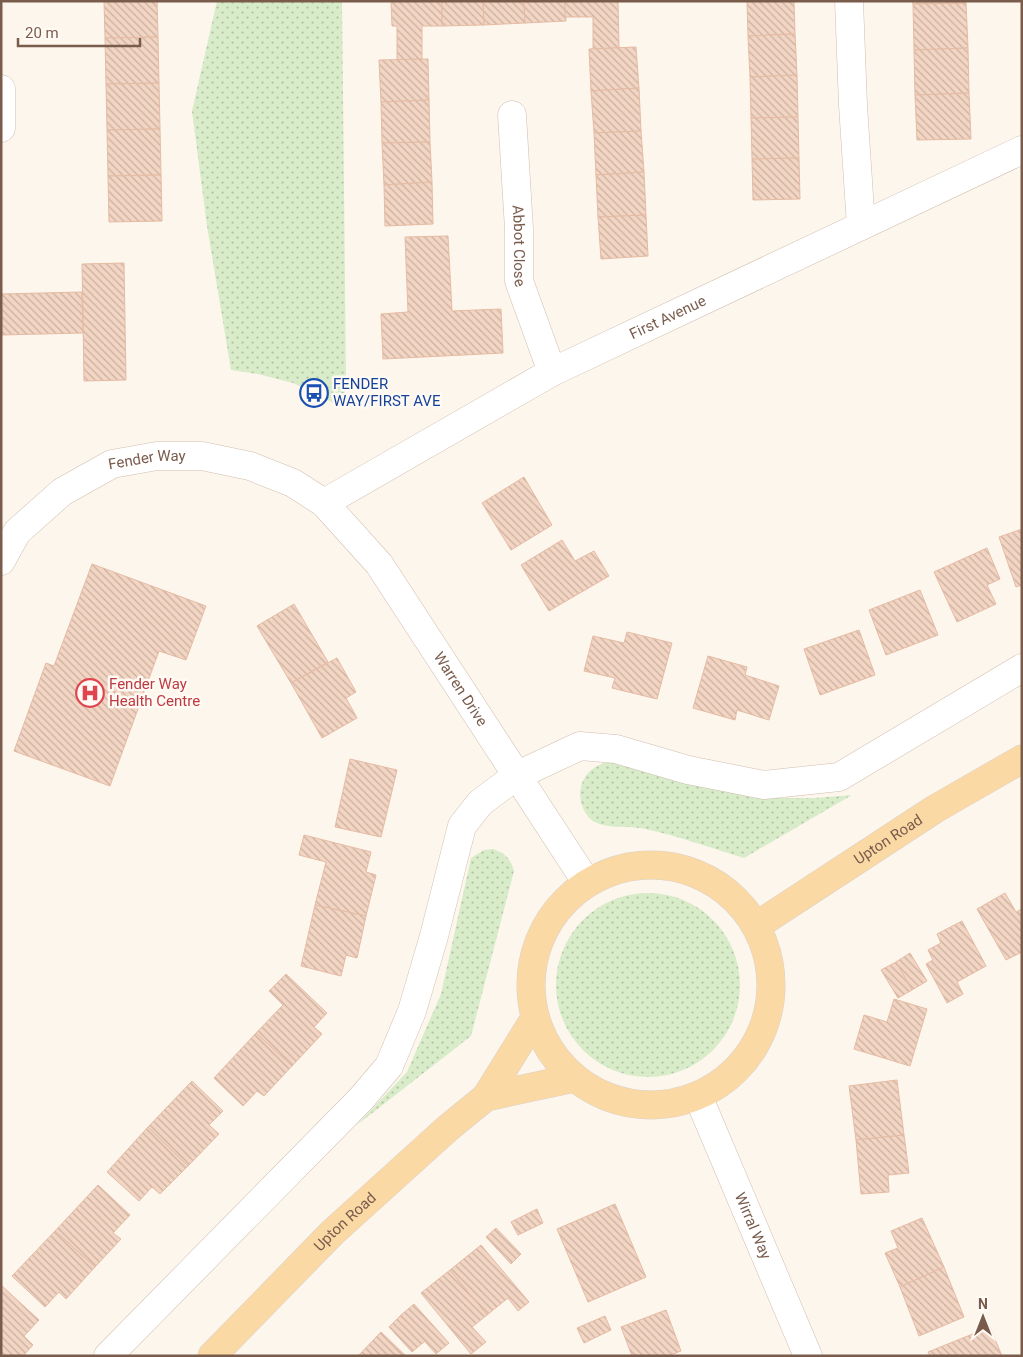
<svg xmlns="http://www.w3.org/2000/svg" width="1023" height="1357" font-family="Roboto,sans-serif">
<defs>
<pattern id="grass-dots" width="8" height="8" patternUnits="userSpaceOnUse" patternTransform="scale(1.25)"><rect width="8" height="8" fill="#d8ecc9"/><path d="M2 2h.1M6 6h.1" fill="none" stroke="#b4c2a5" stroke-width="1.8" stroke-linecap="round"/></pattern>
<pattern id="building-back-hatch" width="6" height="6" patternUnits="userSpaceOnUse" patternTransform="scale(1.25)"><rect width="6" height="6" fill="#f3d5c3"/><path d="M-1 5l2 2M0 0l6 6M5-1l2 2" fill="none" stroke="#cab0a1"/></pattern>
</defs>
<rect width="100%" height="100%" fill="#fdf6ec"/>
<g fill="url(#grass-dots)">
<path d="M 217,1 L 342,1 L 346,377 L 344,408 L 293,383 L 258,374 L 231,370 L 207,226 L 192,111 Z"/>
<path d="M 611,761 L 755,798 L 815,798 L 852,795 L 744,858 C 711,848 678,836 645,829 C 629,825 608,830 593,821 C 583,814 578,799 581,787 C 585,771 596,765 611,761 Z"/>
<path d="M 493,849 C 505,853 511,859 514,871 L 471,1036 L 357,1125 L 407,1072 L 441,994 L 471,858 L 484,850 Z"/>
<circle cx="648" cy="985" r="92"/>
</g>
<g fill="url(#building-back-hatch)" stroke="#e6bba3">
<path d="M 104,1 L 157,1 L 158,37 L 105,38 Z"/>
<path d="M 391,1 L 442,1 L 442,26 L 422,26 L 422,59 L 397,60 L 397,26 L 392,26 Z"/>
<path d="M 442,1 L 483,1 L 484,25 L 442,26 Z"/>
<path d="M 483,1 L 524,1 L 525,23 L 484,25 Z"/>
<path d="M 524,1 L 565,1 L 566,21 L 525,23 Z"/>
<path d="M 565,1 L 618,1 L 619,48 L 593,49 L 593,17 L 565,17 Z"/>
<path d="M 747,1 L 794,1 L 795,34 L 748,36 Z"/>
<path d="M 912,1 L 966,1 L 966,3 L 913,4 Z"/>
<path d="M 966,3 L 968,48 L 914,50 L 913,4 Z"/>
<path d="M 795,34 L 797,75 L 750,77 L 748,36 Z"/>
<path d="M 158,37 L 159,83 L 106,84 L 105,38 Z"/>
<path d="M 636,47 L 639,88 L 591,91 L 589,49 Z"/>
<path d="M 968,48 L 969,93 L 915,95 L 914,50 Z"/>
<path d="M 428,59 L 429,100 L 381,102 L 379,60 Z"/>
<path d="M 797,75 L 798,117 L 751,118 L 750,77 Z"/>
<path d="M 159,83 L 160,129 L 107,130 L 106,84 Z"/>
<path d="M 639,88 L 641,131 L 594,133 L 591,91 Z"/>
<path d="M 969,93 L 971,139 L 917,140 L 915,95 Z"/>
<path d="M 429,100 L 430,142 L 382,143 L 381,102 Z"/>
<path d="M 798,117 L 799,158 L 752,159 L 751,118 Z"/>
<path d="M 160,129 L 161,175 L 108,176 L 107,130 Z"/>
<path d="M 641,131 L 644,172 L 596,175 L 594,133 Z"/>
<path d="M 430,142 L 432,182 L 384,185 L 382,143 Z"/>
<path d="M 799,158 L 800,199 L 753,200 L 752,159 Z"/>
<path d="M 644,172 L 646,215 L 598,217 L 596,175 Z"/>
<path d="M 161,175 L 162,221 L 109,222 L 108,176 Z"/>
<path d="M 432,182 L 433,224 L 385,226 L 384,185 Z"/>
<path d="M 646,215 L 648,256 L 601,259 L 598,217 Z"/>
<path d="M 448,236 L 452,311 L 501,309 L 503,353 L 383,359 L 381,314 L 408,312 L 405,237 Z"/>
<path d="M 124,263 L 126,380 L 84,381 L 82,264 Z"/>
<path d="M 82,292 L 83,333 L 1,335 L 1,294 Z"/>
<path d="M 524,477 L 552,525 L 511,550 L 482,503 Z"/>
<path d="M 1022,529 L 1022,585 L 1016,587 L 999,537 Z"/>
<path d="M 562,540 L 575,561 L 594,551 L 609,576 L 549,611 L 521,565 Z"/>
<path d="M 987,548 L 1000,579 L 987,585 L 996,604 L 957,622 L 934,572 Z"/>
<path d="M 92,564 L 206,606 L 186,660 L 159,651 L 110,786 L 14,751 L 46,663 L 54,666 Z"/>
<path d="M 920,590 L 938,635 L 886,655 L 869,610 Z"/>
<path d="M 294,604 L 328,662 L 291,683 L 257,626 Z"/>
<path d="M 859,630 L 875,675 L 820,695 L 804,649 Z"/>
<path d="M 627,632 L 672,643 L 657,699 L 612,688 L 615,678 L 584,671 L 593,636 L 624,643 Z"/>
<path d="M 708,656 L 747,667 L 745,675 L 779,686 L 769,720 L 737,710 L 735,720 L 693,708 Z"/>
<path d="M 337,658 L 356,692 L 346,698 L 357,718 L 322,738 L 291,683 Z"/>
<path d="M 350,759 L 397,770 L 381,837 L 335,827 Z"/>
<path d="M 304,835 L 371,852 L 366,872 L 376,875 L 366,916 L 315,905 L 326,862 L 299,855 Z"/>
<path d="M 1005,893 L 1016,912 L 1022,909 L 1022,952 L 1006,960 L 977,909 Z"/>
<path d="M 315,905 L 366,916 L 357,958 L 346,955 L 341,976 L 301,966 Z"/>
<path d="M 962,921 L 986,966 L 957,982 L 963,994 L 947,1003 L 926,964 L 933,960 L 928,950 L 941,943 L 937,934 Z"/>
<path d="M 910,953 L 927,981 L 912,990 L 896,962 Z"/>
<path d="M 896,962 L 912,990 L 898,998 L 881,970 Z"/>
<path d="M 286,974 L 327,1013 L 314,1027 L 322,1034 L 292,1066 L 256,1033 L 283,1005 L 269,991 Z"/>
<path d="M 894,999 L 927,1009 L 910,1066 L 854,1049 L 864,1015 L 887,1022 Z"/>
<path d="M 256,1033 L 292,1066 L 264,1096 L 257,1091 L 243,1106 L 214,1078 Z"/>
<path d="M 897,1080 L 904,1135 L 856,1140 L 849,1086 Z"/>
<path d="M 192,1081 L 223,1111 L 209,1125 L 219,1134 L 188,1166 L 148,1127 Z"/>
<path d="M 148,1127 L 188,1166 L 160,1194 L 152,1187 L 139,1201 L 107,1172 Z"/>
<path d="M 904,1135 L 909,1173 L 888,1175 L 889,1192 L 861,1194 L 856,1140 Z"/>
<path d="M 98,1185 L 130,1215 L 113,1233 L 121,1239 L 95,1267 L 55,1231 Z"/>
<path d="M 615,1204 L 646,1277 L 588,1302 L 557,1229 Z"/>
<path d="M 537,1209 L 543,1223 L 518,1235 L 511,1222 Z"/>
<path d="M 922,1218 L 944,1267 L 900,1287 L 885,1253 L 898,1248 L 891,1231 Z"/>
<path d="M 496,1228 L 521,1254 L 511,1264 L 486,1237 Z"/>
<path d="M 55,1231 L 95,1267 L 66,1299 L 59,1292 L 45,1307 L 12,1276 Z"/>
<path d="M 481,1245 L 529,1302 L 518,1311 L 508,1298 L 487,1315 L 450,1270 Z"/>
<path d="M 944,1267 L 964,1317 L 919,1336 L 900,1287 Z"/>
<path d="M 450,1270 L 487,1315 L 472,1327 L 486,1342 L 471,1354 L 421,1293 Z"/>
<path d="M 1,1285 L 39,1320 L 24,1336 L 33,1345 L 23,1356 L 1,1356 Z"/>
<path d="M 414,1304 L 449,1343 L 436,1354 L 401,1315 Z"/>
<path d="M 666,1310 L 681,1351 L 668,1356 L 632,1356 L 621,1327 Z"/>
<path d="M 401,1315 L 425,1341 L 412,1352 L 389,1327 Z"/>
<path d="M 605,1316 L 611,1330 L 584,1343 L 577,1328 Z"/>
<path d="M 990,1327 L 1002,1356 L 930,1356 L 928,1352 Z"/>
<path d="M 381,1332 L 406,1356 L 358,1356 Z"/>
</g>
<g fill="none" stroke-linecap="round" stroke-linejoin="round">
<defs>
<g id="minor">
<path d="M 849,1 L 853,105 L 861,226"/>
<path d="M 1,89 L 1,128"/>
<path id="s1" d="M 512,115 L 519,229 L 519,281 L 552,372"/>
<path id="s2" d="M 324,503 L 552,372 L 1022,150"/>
<path id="s3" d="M 1,561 L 17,532 L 62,492 L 112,464 L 157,456 L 202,456 L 250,466 L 293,483 L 324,503 L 379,564 L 587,883"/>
<path id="s4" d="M 698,1096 L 808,1356"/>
<path d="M 108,1356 L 361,1099 L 389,1066 L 412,1011 L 434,936 L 462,826 L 480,803 L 516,776 L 580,746 L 616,749 L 688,770 L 764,785 L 839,777 L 1022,668"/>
</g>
<g id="primary">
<circle cx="651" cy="985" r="120"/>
<path id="s5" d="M 756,926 L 935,809 L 1022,759"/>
<path d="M 486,1097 L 574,1078"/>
<path id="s6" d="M 212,1356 L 332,1233 L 448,1128 L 486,1097 L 535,1018"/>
</g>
</defs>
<use href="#minor" stroke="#d1beb0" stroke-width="29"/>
<use href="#primary" stroke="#dad1cd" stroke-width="29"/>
<use href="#minor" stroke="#fff" stroke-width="28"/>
<use href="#primary" stroke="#fbd9a5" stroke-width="28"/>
</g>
<defs>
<symbol id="bus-ring" viewBox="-11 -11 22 22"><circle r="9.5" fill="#fffaf3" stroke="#1a4fb4" stroke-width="1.5"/><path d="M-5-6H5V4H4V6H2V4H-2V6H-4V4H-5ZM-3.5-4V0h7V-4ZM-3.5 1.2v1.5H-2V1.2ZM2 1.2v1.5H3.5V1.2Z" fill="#1a4fb4"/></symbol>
<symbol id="hospital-ring" viewBox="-11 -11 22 22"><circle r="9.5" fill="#fffaf3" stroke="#e0444e" stroke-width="1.5"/><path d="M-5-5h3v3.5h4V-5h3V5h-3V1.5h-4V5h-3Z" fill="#e0444e"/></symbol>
</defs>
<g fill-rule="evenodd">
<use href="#bus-ring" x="298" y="377" width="32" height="32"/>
<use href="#hospital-ring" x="74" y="677" width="32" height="32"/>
</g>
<g text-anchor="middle" stroke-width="5" stroke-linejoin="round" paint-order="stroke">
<g font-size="15" fill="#7a5c4d" stroke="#fffaf3">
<text dy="5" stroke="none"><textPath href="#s1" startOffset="131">Abbot Close</textPath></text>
<text dy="5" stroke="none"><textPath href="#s2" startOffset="391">First Avenue</textPath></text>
<text dy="5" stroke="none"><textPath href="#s3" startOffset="186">Fender Way</textPath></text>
<text dy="5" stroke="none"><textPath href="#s3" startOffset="605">Warren Drive</textPath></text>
<text dy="5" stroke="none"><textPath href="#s5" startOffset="158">Upton Road</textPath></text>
<text dy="5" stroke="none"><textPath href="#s6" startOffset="189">Upton Road</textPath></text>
<text dy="5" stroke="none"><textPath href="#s4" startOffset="141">Wirral Way</textPath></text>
</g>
<g font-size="15" fill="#164399" stroke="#fffaf3" text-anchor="start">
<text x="333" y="389">FENDER<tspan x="333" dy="17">WAY/FIRST AVE</tspan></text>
</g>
<g font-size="15" fill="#be3a42" stroke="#fffaf3" text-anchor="start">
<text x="109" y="689">Fender Way<tspan x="109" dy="17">Health Centre</tspan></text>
</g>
</g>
<rect width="1023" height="1357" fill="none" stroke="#7a5c4d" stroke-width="5"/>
<g transform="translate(983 1317)" stroke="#fffaf3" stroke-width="4" paint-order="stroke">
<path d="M0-4L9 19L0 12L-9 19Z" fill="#7a5c4d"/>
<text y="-8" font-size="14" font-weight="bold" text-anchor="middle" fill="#7a5c4d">N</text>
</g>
<path d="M18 38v8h122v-8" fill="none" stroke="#7a5c4d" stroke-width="2.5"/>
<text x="25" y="38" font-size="15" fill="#7a5c4d" stroke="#fffaf3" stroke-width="4" paint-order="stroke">20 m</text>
</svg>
